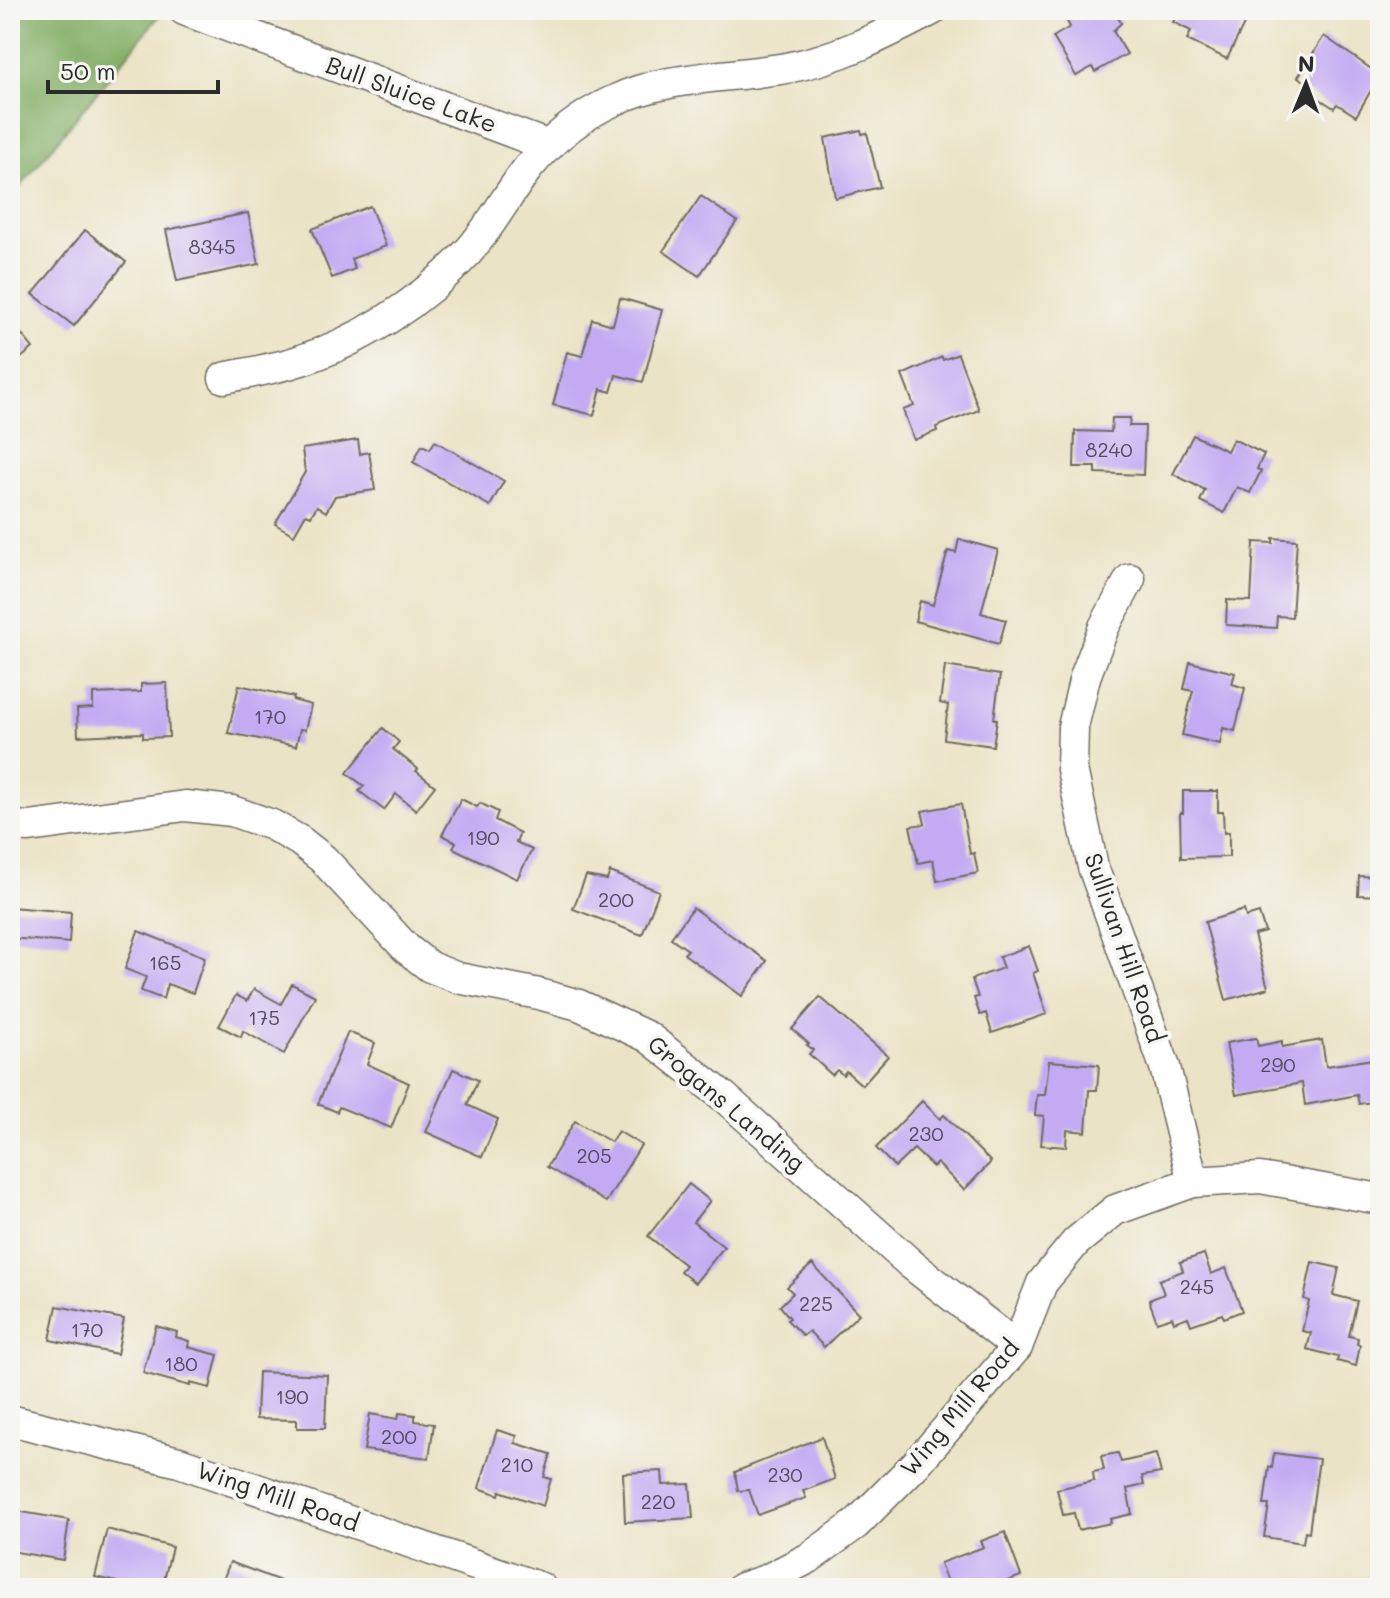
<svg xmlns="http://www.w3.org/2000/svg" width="1390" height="1598" font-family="Mali,sans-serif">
<rect width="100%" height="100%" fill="#f6f6f2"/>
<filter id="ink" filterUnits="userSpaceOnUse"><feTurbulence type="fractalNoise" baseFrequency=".0125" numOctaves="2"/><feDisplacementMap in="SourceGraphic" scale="16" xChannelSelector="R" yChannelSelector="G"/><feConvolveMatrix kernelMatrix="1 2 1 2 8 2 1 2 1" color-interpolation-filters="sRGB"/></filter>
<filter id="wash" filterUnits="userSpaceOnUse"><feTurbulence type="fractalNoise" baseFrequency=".006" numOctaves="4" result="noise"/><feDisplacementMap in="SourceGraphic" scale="32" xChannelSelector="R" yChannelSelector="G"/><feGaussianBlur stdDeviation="1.8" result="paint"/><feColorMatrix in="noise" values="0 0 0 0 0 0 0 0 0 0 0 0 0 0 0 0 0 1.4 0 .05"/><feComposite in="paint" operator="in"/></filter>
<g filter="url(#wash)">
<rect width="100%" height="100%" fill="#ebe3c5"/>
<path fill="#84af66" stroke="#586d48" stroke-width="2" d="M 10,10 L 164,10 L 10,199 Z"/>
<g id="blocks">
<g fill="#c3aaf3">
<path d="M 1075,10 L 1114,10 L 1121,23 L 1113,31 L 1127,54 L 1095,72 L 1092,67 L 1076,76 L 1053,37 L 1070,27 L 1064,16 Z"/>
<path d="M 1180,10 L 1251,10 L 1227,59 L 1187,40 L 1191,31 L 1173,22 Z"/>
<path d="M 1324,36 L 1380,75 L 1356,116 L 1337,104 L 1334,108 L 1302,88 L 1306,82 L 1298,77 Z"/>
<path d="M 861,130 L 862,134 L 867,133 L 880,187 L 835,198 L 825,138 Z"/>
<path d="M 701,196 L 737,221 L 699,276 L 663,251 Z"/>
<path d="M 370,206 L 386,246 L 351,259 L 355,269 L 332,278 L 312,229 Z"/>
<path d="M 248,213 L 259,264 L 177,281 L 166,230 Z"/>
<path d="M 85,230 L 126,262 L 74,326 L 33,294 Z"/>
<path d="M 620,298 L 662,310 L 643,382 L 616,375 L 611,392 L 601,389 L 594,415 L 553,405 L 567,352 L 582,356 L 592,319 L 613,325 Z"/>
<path d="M 10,320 L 33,348 L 10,367 Z"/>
<path d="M 958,354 L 979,410 L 936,427 L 937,431 L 914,440 L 903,410 L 914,406 L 902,375 L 942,357 L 943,360 Z"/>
<path d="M 1112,418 L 1130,418 L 1129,426 L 1145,426 L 1143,475 L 1096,473 L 1096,467 L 1074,467 L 1075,431 L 1111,432 Z"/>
<path d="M 1193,435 L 1227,451 L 1233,439 L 1264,454 L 1257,469 L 1261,471 L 1250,493 L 1237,487 L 1224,513 L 1200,501 L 1205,490 L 1173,474 Z"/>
<path d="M 358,440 L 360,454 L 369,452 L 375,490 L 335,496 L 326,512 L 317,506 L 311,516 L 306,514 L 294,535 L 275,524 L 305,472 L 302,449 Z"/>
<path d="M 435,441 L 504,481 L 490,506 L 413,462 L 422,445 L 430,449 Z"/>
<path d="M 1273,538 L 1297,540 L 1292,617 L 1277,616 L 1276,628 L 1226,625 L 1227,600 L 1251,601 L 1254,542 L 1273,543 Z"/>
<path d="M 959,539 L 998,550 L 981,613 L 1006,620 L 999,644 L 915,621 L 920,601 L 933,605 L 948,551 L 956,553 Z"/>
<path d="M 1190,662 L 1235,673 L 1232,684 L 1245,688 L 1235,731 L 1223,728 L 1220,744 L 1182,735 L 1193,691 L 1184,689 Z"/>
<path d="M 945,666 L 1000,675 L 994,719 L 997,719 L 993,746 L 944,739 L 948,705 L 940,703 Z"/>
<path d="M 167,683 L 169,737 L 143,738 L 143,733 L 78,736 L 77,709 L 93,708 L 93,694 L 141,692 L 141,684 Z"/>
<path d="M 239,685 L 294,697 L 293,700 L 311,705 L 305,730 L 300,729 L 296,746 L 228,733 Z"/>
<path d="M 383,728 L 399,742 L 393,749 L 418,769 L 416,771 L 435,786 L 416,810 L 396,794 L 384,810 L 359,791 L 364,786 L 347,773 Z"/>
<path d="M 1183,791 L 1218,791 L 1218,812 L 1223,812 L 1224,833 L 1229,832 L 1229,857 L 1181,858 L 1180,813 L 1183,813 Z"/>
<path d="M 461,799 L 477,807 L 480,803 L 498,812 L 495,820 L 520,833 L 516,842 L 532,850 L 517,879 L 453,848 L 456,842 L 442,835 Z"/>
<path d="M 961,804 L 970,854 L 974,853 L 978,873 L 937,881 L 933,860 L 918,863 L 910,826 L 925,824 L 922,811 Z"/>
<path d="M 610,872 L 659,891 L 642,935 L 573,909 L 586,876 L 607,880 Z"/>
<path d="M 1359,876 L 1380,877 L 1380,896 L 1358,895 Z"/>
<path d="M 10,907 L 71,912 L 69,943 L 10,938 Z"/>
<path d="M 693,908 L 767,961 L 742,996 L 684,954 L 688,950 L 671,938 Z"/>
<path d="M 1244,910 L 1246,917 L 1259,913 L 1265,932 L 1254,935 L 1268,988 L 1226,1000 L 1205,922 Z"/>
<path d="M 138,931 L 205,957 L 193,993 L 167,984 L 163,999 L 141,991 L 146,977 L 125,969 Z"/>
<path d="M 1029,946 L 1038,971 L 1033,973 L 1047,1014 L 992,1033 L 986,1013 L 980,1015 L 974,998 L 978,997 L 972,979 L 1003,968 L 999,957 Z"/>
<path d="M 292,984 L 315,996 L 284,1054 L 243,1031 L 241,1037 L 219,1026 L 236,995 L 247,1001 L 254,989 L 281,1004 Z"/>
<path d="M 820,997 L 888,1056 L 862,1085 L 846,1071 L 843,1075 L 837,1070 L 832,1075 L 809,1054 L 813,1050 L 807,1045 L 809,1044 L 792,1029 Z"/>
<path d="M 348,1032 L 375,1043 L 367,1064 L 409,1083 L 391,1128 L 339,1107 L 337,1112 L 318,1104 Z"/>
<path d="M 1256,1038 L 1258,1046 L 1282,1041 L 1282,1047 L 1322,1040 L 1326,1066 L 1380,1058 L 1380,1101 L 1359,1104 L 1357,1095 L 1305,1105 L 1302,1083 L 1236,1095 L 1226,1043 Z"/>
<path d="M 1049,1061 L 1099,1065 L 1097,1090 L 1089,1090 L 1086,1132 L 1067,1130 L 1066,1147 L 1041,1145 L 1044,1116 L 1035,1115 L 1037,1095 L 1045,1095 Z"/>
<path d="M 453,1069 L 478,1080 L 467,1105 L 498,1119 L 482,1157 L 426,1132 Z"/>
<path d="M 922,1101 L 940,1119 L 944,1115 L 991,1162 L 964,1190 L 937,1163 L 933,1167 L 914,1149 L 895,1167 L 876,1148 Z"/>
<path d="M 575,1121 L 611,1142 L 618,1131 L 641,1145 L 606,1202 L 547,1167 Z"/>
<path d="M 689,1184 L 710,1201 L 693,1222 L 724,1247 L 695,1283 L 680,1271 L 685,1265 L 648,1236 Z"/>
<path d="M 1204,1254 L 1211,1274 L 1226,1268 L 1242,1311 L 1224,1318 L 1222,1314 L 1191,1325 L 1188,1317 L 1174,1322 L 1172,1317 L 1157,1322 L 1149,1300 L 1164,1294 L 1159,1280 L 1183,1271 L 1180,1262 Z"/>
<path d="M 1312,1262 L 1339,1268 L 1333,1295 L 1357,1301 L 1349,1336 L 1358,1338 L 1357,1344 L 1360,1345 L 1356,1366 L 1337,1361 L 1338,1357 L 1307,1349 L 1311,1333 L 1302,1331 L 1309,1301 L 1304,1299 Z"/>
<path d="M 812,1264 L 859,1314 L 824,1347 L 809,1331 L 803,1336 L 787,1320 L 790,1318 L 780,1306 L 793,1293 L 787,1287 Z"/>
<path d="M 57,1306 L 124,1319 L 117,1354 L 50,1340 Z"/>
<path d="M 156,1326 L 177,1332 L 176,1337 L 189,1341 L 188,1347 L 218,1355 L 210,1388 L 190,1383 L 190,1386 L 143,1373 Z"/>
<path d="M 258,1372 L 327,1375 L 325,1428 L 297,1428 L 297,1420 L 256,1419 Z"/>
<path d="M 399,1413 L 415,1415 L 415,1421 L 434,1424 L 429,1458 L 364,1450 L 370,1414 L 398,1419 Z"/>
<path d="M 497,1430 L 517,1436 L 515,1443 L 551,1454 L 544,1477 L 551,1479 L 543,1506 L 500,1491 L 499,1495 L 479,1488 Z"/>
<path d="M 822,1437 L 835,1479 L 803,1491 L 806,1498 L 758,1515 L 749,1490 L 738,1491 L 735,1472 Z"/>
<path d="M 1118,1453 L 1121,1462 L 1156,1454 L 1161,1473 L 1142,1476 L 1144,1485 L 1127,1489 L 1132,1514 L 1110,1519 L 1111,1523 L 1078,1530 L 1074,1513 L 1063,1515 L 1057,1489 L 1094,1481 L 1093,1472 L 1104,1470 L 1101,1456 Z"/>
<path d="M 1274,1453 L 1319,1459 L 1309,1532 L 1305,1531 L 1303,1543 L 1264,1537 L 1269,1505 L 1264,1505 L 1269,1467 L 1272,1468 Z"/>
<path d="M 662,1471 L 663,1485 L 690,1484 L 693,1518 L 625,1522 L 623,1473 Z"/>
<path d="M 10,1510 L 69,1520 L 63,1560 L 10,1551 Z"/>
<path d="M 107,1529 L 172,1547 L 162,1588 L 132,1588 L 133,1586 L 95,1577 Z"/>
<path d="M 1005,1532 L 1021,1576 L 989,1588 L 949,1588 L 940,1563 L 984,1547 L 981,1541 Z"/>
<path d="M 230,1562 L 294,1586 L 293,1588 L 220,1588 Z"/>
</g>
</g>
</g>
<g filter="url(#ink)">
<use href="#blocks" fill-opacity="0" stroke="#6e6b61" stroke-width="2"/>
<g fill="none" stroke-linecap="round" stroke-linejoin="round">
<defs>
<g id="minor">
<path d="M 184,10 L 549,146"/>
<path d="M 224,378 C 248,373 272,369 295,362 C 360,342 422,302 468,252 C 491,226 507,195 528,168 C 551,140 580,116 613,101 C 666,75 729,78 786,68 C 838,59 886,34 932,10"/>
<path d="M 1130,579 L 1104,627 L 1085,677 L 1073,727 L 1072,769 L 1093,867 L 1165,1067 L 1193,1182"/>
<path d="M 10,826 L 29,827 L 185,806 L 232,811 L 272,825 L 300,841 L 323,859 L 407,949 L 430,967 L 458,978 L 539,994 L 579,1005 L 648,1037 L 723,1096 L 911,1264 L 1017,1347"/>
<path d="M 10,1420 L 179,1462 L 541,1588"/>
<path d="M 742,1588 L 766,1580 L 809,1558 L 856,1524 L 916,1464 L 1017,1347 L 1042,1283 L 1076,1242 L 1115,1210 L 1193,1182 L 1260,1178 L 1380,1199"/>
</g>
</defs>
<use href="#minor" stroke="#6e6b61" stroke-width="33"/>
<use href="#minor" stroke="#fff" stroke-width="30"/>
</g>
</g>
<g text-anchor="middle" stroke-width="8" stroke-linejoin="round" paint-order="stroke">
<g font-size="20" fill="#514b5d">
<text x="212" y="254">8345</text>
<text x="1109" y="457">8240</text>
<text x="270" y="724">170</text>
<text x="483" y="845">190</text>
<text x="616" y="907">200</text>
<text x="165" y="970">165</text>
<text x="264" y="1025">175</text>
<text x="1278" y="1072">290</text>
<text x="926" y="1141">230</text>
<text x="594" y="1163">205</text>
<text x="1197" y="1294">245</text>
<text x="816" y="1311">225</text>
<text x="87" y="1337">170</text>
<text x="181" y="1371">180</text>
<text x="292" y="1404">190</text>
<text x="399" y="1444">200</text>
<text x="517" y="1472">210</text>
<text x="785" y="1482">230</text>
<text x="658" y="1509">220</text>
</g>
<g font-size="24" fill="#2b2b2b" stroke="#f6f6f2">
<text transform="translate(411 95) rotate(20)" y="8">Bull Sluice Lake</text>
<text transform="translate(1124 948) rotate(71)" y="8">Sullivan Hill Road</text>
<text transform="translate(726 1104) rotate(40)" y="8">Grogans Landing</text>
<text transform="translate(960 1408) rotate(-50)" y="8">Wing Mill Road</text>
<text transform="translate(278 1497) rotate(19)" y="8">Wing Mill Road</text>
</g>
</g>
<rect width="1390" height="1598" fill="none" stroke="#f6f6f2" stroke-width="40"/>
<g transform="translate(1306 84) rotate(1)" stroke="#f6f6f2" stroke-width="6" paint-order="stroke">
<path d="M0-6L14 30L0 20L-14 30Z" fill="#2b2b2b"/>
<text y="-12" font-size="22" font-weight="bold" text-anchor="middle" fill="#2b2b2b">N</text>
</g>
<path d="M48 80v12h170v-12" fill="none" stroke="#2b2b2b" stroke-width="4"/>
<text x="60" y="80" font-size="24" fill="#2b2b2b" stroke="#f6f6f2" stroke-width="6" paint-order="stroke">50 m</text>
</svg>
